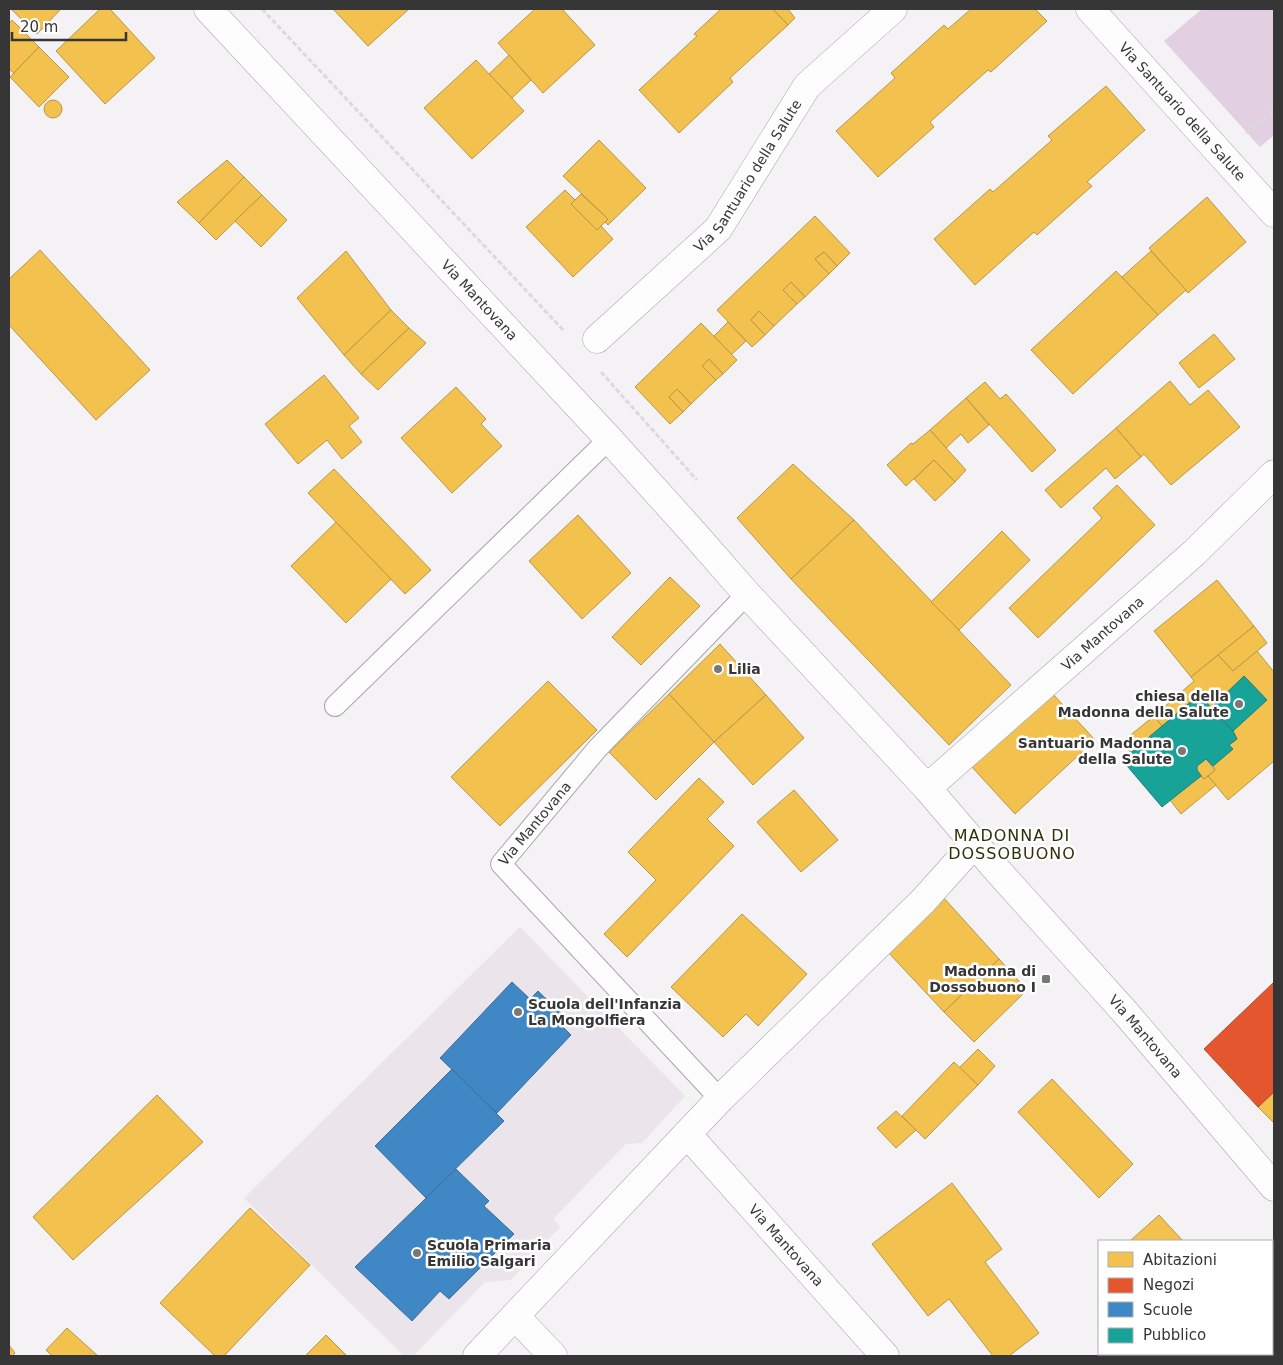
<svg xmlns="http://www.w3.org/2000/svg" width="1283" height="1365" font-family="'DejaVu Sans',sans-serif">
<rect width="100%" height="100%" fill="#f4f2f4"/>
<path fill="#ebe4eb" d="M 520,927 L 685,1096 L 642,1143 L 626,1144 L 553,1219 L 560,1227 L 511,1280 L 485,1282 L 413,1356 L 404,1356 L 244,1198 Z"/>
<path fill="#e2cfe2" d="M 1202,9 L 1274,9 L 1274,135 L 1260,147 L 1164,41 Z"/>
<g fill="#f2c14e" stroke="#ba9747">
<path d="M 11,9 L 61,9 L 37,34 Z"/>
<path d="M 100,9 L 110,9 L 155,58 L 105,104 L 56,51 Z"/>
<path d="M 333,9 L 409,9 L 368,46 Z"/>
<path d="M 535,9 L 562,9 L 595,45 L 543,93 L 498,43 Z"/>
<path d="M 721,9 L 773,9 L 788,25 L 730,78 L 733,82 L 679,133 L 639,90 L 697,36 L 694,34 Z"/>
<path d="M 773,9 L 788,9 L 795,18 L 788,25 Z"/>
<path d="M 971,9 L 1035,9 L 1047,21 L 991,72 L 988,70 L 930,122 L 934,127 L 878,177 L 836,131 L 895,78 L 891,73 L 944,25 L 948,29 Z"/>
<path d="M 12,20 L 39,47 L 14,73 L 9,69 L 9,24 Z"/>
<path d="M 39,47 L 69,77 L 39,107 L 10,77 Z"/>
<path d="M 509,55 L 531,80 L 512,98 L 489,74 Z"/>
<path d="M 476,60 L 524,111 L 472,159 L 424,108 Z"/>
<path d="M 1106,86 L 1145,130 L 1087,182 L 1092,186 L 1037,235 L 1034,232 L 975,285 L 934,239 L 990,189 L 993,192 L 1052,140 L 1048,136 Z"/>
<circle cx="53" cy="109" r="9"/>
<path d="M 599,140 L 646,188 L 608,225 L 605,222 L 608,219 L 563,176 Z"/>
<path d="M 227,160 L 244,177 L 199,223 L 177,202 Z"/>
<path d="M 244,177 L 262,195 L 216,240 L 199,223 Z"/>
<path d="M 565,190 L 575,200 L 571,204 L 597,230 L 601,226 L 613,239 L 573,277 L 526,227 Z"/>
<path d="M 581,194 L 608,219 L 597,230 L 571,204 Z"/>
<path d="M 262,195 L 287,220 L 261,247 L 235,221 Z"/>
<path d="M 1207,197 L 1246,242 L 1188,293 L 1149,248 Z"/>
<path d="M 815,216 L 850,253 L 837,266 L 824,252 L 815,259 L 829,274 L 805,297 L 791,282 L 783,290 L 797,304 L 774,326 L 759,311 L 751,320 L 765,335 L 752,347 L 717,310 Z"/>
<path d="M 40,250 L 150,370 L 96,420 L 9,325 L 9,279 Z"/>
<path d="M 346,251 L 391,310 L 344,355 L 297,298 Z"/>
<path d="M 1151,251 L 1186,290 L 1158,315 L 1122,277 Z"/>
<path d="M 824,252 L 837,266 L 829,274 L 815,259 Z"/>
<path d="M 1116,271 L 1158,315 L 1073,394 L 1031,350 Z"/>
<path d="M 791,282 L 805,297 L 797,304 L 783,290 Z"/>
<path d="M 391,310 L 409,328 L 361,374 L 344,355 Z"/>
<path d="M 759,311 L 774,326 L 765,335 L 751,320 Z"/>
<path d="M 728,322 L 746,341 L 731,355 L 714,336 Z"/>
<path d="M 701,323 L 737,360 L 723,374 L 709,359 L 702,366 L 716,380 L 691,404 L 677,389 L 669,397 L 683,412 L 670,424 L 635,387 Z"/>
<path d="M 409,328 L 426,343 L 378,390 L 361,374 Z"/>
<path d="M 1214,334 L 1235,359 L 1199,388 L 1179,363 Z"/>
<path d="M 709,359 L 723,374 L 716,380 L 702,366 Z"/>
<path d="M 324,375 L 359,418 L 349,426 L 362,442 L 342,459 L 327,440 L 298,464 L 265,424 Z"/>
<path d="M 1170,381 L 1190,405 L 1208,390 L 1240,427 L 1171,485 L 1144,454 L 1141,457 L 1116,428 Z"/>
<path d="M 985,382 L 1000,399 L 1006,394 L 1056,450 L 1032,472 L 966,398 Z"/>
<path d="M 456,387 L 486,419 L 481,424 L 502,446 L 452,493 L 401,438 Z"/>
<path d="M 677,389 L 691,404 L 683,412 L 669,397 Z"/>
<path d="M 966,398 L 989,425 L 968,443 L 961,434 L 946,448 L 930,430 Z"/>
<path d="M 1116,428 L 1141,457 L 1115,479 L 1106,468 L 1061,508 L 1045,490 Z"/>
<path d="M 930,430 L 966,470 L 955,482 L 934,460 L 906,486 L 887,465 L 911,443 L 913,444 Z"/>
<path d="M 934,460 L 955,482 L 935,501 L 914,479 Z"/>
<path d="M 793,464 L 854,520 L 791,579 L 737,518 Z"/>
<path d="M 334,469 L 431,570 L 405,594 L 308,493 Z"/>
<path d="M 1117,485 L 1155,525 L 1038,638 L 1009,608 L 1102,518 L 1093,508 Z"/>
<path d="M 578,515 L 631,573 L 582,619 L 529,561 Z"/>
<path d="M 854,520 L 1011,685 L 949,745 L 791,579 Z"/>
<path d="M 336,522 L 391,579 L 346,623 L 291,566 Z"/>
<path d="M 1002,531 L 1030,560 L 959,630 L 931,602 Z"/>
<path d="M 670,577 L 700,606 L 641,665 L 612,637 Z"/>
<path d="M 1217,580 L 1254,626 L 1191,677 L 1154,631 Z"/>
<path d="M 1254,626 L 1267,643 L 1233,671 L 1218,655 Z"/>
<path d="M 720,644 L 766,695 L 714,742 L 669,694 Z"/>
<path d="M 1257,651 L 1274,672 L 1274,761 L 1228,800 L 1208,776 L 1215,770 L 1213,766 L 1233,749 L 1229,745 L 1237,739 L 1233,731 L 1267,700 L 1244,676 L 1211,708 L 1203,698 L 1197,702 L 1194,699 L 1162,726 L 1154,716 L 1194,681 L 1191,677 L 1218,655 L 1233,671 Z"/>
<path d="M 548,681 L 597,730 L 500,826 L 451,777 Z"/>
<path d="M 1052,693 L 1095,740 L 1015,814 L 972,767 Z"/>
<path d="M 669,694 L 714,742 L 656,800 L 609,752 Z"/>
<path d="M 766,695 L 804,738 L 753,785 L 714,742 Z"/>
<path d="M 1154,716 L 1162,726 L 1131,753 L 1122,742 Z"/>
<path d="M 1206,759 L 1215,770 L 1204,779 L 1197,770 L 1197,766 Z"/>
<path d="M 1201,776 L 1204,779 L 1208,776 L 1216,785 L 1181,814 L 1170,800 Z"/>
<path d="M 699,778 L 724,802 L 707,819 L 734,846 L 627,957 L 604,934 L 656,880 L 628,852 Z"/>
<path d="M 794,790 L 838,840 L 801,872 L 757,822 Z"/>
<path d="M 943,897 L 999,959 L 944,1012 L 886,950 Z"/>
<path d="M 742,914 L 807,974 L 758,1026 L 746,1014 L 723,1037 L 671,987 Z"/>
<path d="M 999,959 L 1027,990 L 974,1042 L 944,1012 Z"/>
<path d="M 978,1049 L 995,1066 L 978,1085 L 959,1068 Z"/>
<path d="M 954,1062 L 978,1085 L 925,1139 L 902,1116 Z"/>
<path d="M 1052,1079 L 1133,1164 L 1099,1198 L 1018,1112 Z"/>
<path d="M 1274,1092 L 1274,1123 L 1258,1107 Z"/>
<path d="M 157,1095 L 203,1142 L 73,1260 L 33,1217 Z"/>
<path d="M 896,1111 L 916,1130 L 896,1148 L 877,1128 Z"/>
<path d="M 952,1183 L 1002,1249 L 985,1262 L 1039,1333 L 1009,1356 L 993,1356 L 949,1299 L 928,1316 L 872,1244 Z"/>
<path d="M 250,1208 L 310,1265 L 224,1356 L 215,1356 L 160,1303 Z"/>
<path d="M 1159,1215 L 1183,1241 L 1130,1241 Z"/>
<path d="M 67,1328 L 98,1356 L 52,1356 L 46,1350 Z"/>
<path d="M 326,1335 L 347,1356 L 305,1356 Z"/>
<path d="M 9,1345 L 15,1353 L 12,1356 L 9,1356 Z"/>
</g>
<path fill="#e4572e" stroke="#b04d31" d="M 1274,982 L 1274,1092 L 1258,1107 L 1204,1049 Z"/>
<g fill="#3f88c5" stroke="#3d6f9a">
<path d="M 512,982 L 530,999 L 538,991 L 568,1020 L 562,1026 L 571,1035 L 497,1113 L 440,1058 Z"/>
<path d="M 452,1069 L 504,1121 L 426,1198 L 375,1146 Z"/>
<path d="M 456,1169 L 489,1201 L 484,1206 L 514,1234 L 449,1299 L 440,1291 L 412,1321 L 355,1267 Z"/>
</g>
<g fill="#17a398" stroke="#21827b">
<path d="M 1244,676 L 1267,700 L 1233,731 L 1211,708 Z"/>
<path d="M 1203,698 L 1211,708 L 1233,731 L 1237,739 L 1229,745 L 1233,749 L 1213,766 L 1206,759 L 1197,766 L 1197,770 L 1201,776 L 1162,807 L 1122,760 L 1194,699 L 1197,702 Z"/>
</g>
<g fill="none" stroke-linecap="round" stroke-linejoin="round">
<defs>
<g id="lane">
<path d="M 335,706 L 609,439"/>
<path id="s1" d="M 720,1099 L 501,864 L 597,749 L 747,594"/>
</g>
<g id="street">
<path id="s2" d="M 1090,9 L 1274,213"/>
<path id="s3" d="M 597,339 L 718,229 L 807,86 L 893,9"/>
<path id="s4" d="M 687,1134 L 885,1356"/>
<path d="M 516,1317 L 553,1356"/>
<path d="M 477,1356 L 720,1099 L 923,901 L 974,844"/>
</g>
<g id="secondary">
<path id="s5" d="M 927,788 L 1194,553 L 1274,474"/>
</g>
<g id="primary">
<path id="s6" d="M 208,9 L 609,439 L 691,530 L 747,594 L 927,788 L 997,870 L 1124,1011 L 1274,1187"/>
</g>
</defs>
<use href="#lane" stroke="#a7a6a7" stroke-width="22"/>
<use href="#street" stroke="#a7a6a7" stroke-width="29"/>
<use href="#secondary" stroke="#a7a6a7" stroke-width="29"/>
<use href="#primary" stroke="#a7a6a7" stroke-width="29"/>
<g stroke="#dbdadb" stroke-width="3" stroke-dasharray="5 2.5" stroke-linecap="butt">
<path d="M 262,9 L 565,332"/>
<path d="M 1246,133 L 1274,109"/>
<path d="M 601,372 L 697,480"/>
</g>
<use href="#lane" stroke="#fdfdfd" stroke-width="20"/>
<use href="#street" stroke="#fdfdfd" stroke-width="28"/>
<use href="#secondary" stroke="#fdfdfd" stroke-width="28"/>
<use href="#primary" stroke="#fdfdfd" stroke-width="28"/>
</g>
<g fill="#797879" stroke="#fff" stroke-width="2">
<circle cx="718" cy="669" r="5"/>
<circle cx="1239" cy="704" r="5"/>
<circle cx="1182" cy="751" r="5"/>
<rect x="1041" y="974" width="10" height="10" rx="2.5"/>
<circle cx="518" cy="1012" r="5"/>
<circle cx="417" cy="1253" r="5"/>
</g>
<g text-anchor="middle" stroke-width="5" stroke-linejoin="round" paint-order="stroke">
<g font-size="14" fill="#373637" stroke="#fff">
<text dy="5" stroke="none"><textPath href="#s2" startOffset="138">Via Santuario della Salute</textPath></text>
<text dy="5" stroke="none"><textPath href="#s3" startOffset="224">Via Santuario della Salute</textPath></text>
<text dy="5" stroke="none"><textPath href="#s6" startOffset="398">Via Mantovana</textPath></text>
<text dy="5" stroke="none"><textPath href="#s5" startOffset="234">Via Mantovana</textPath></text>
<text dy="5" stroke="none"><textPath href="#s1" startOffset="374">Via Mantovana</textPath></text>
<text dy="5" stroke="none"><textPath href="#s6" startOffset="1391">Via Mantovana</textPath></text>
<text dy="5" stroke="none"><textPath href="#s4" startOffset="149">Via Mantovana</textPath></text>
</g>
<g font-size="14" font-weight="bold" fill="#373637" stroke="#fff" text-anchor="start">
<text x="728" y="674">Lilia</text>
<text x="1229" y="701" text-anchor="end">chiesa della<tspan x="1229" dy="16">Madonna della Salute</tspan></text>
<text x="1172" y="748" text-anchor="end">Santuario Madonna<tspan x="1172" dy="16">della Salute</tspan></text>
<text x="1036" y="976" text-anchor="end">Madonna di<tspan x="1036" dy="16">Dossobuono I</tspan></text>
<text x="528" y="1009">Scuola dell'Infanzia<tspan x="528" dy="16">La Mongolfiera</tspan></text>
<text x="427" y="1250">Scuola Primaria<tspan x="427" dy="16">Emilio Salgari</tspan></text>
</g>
<g font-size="16" letter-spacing="1" fill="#2d3209" stroke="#fff">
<text x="1012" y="841">MADONNA DI<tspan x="1012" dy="18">DOSSOBUONO</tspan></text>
</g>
</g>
<rect width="1283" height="1365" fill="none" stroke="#373637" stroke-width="20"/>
<rect x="1098" y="1240" width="175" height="115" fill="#ffffff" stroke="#afafaf"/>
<rect x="1108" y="1252" width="25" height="15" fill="#f2c14e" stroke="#afafaf"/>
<text x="1143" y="1265" font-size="15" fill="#373637">Abitazioni</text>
<rect x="1108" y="1278" width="25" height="15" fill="#e4572e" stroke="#afafaf"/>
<text x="1143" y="1290" font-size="15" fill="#373637">Negozi</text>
<rect x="1108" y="1302" width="25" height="15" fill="#3f88c5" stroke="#afafaf"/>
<text x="1143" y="1315" font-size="15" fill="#373637">Scuole</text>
<rect x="1108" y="1328" width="25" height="15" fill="#17a398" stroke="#afafaf"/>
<text x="1143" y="1340" font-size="15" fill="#373637">Pubblico</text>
<path d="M12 32v8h114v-8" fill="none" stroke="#373637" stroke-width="2.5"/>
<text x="20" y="32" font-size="15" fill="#373637" stroke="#ffffff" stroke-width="4" paint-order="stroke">20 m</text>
</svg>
